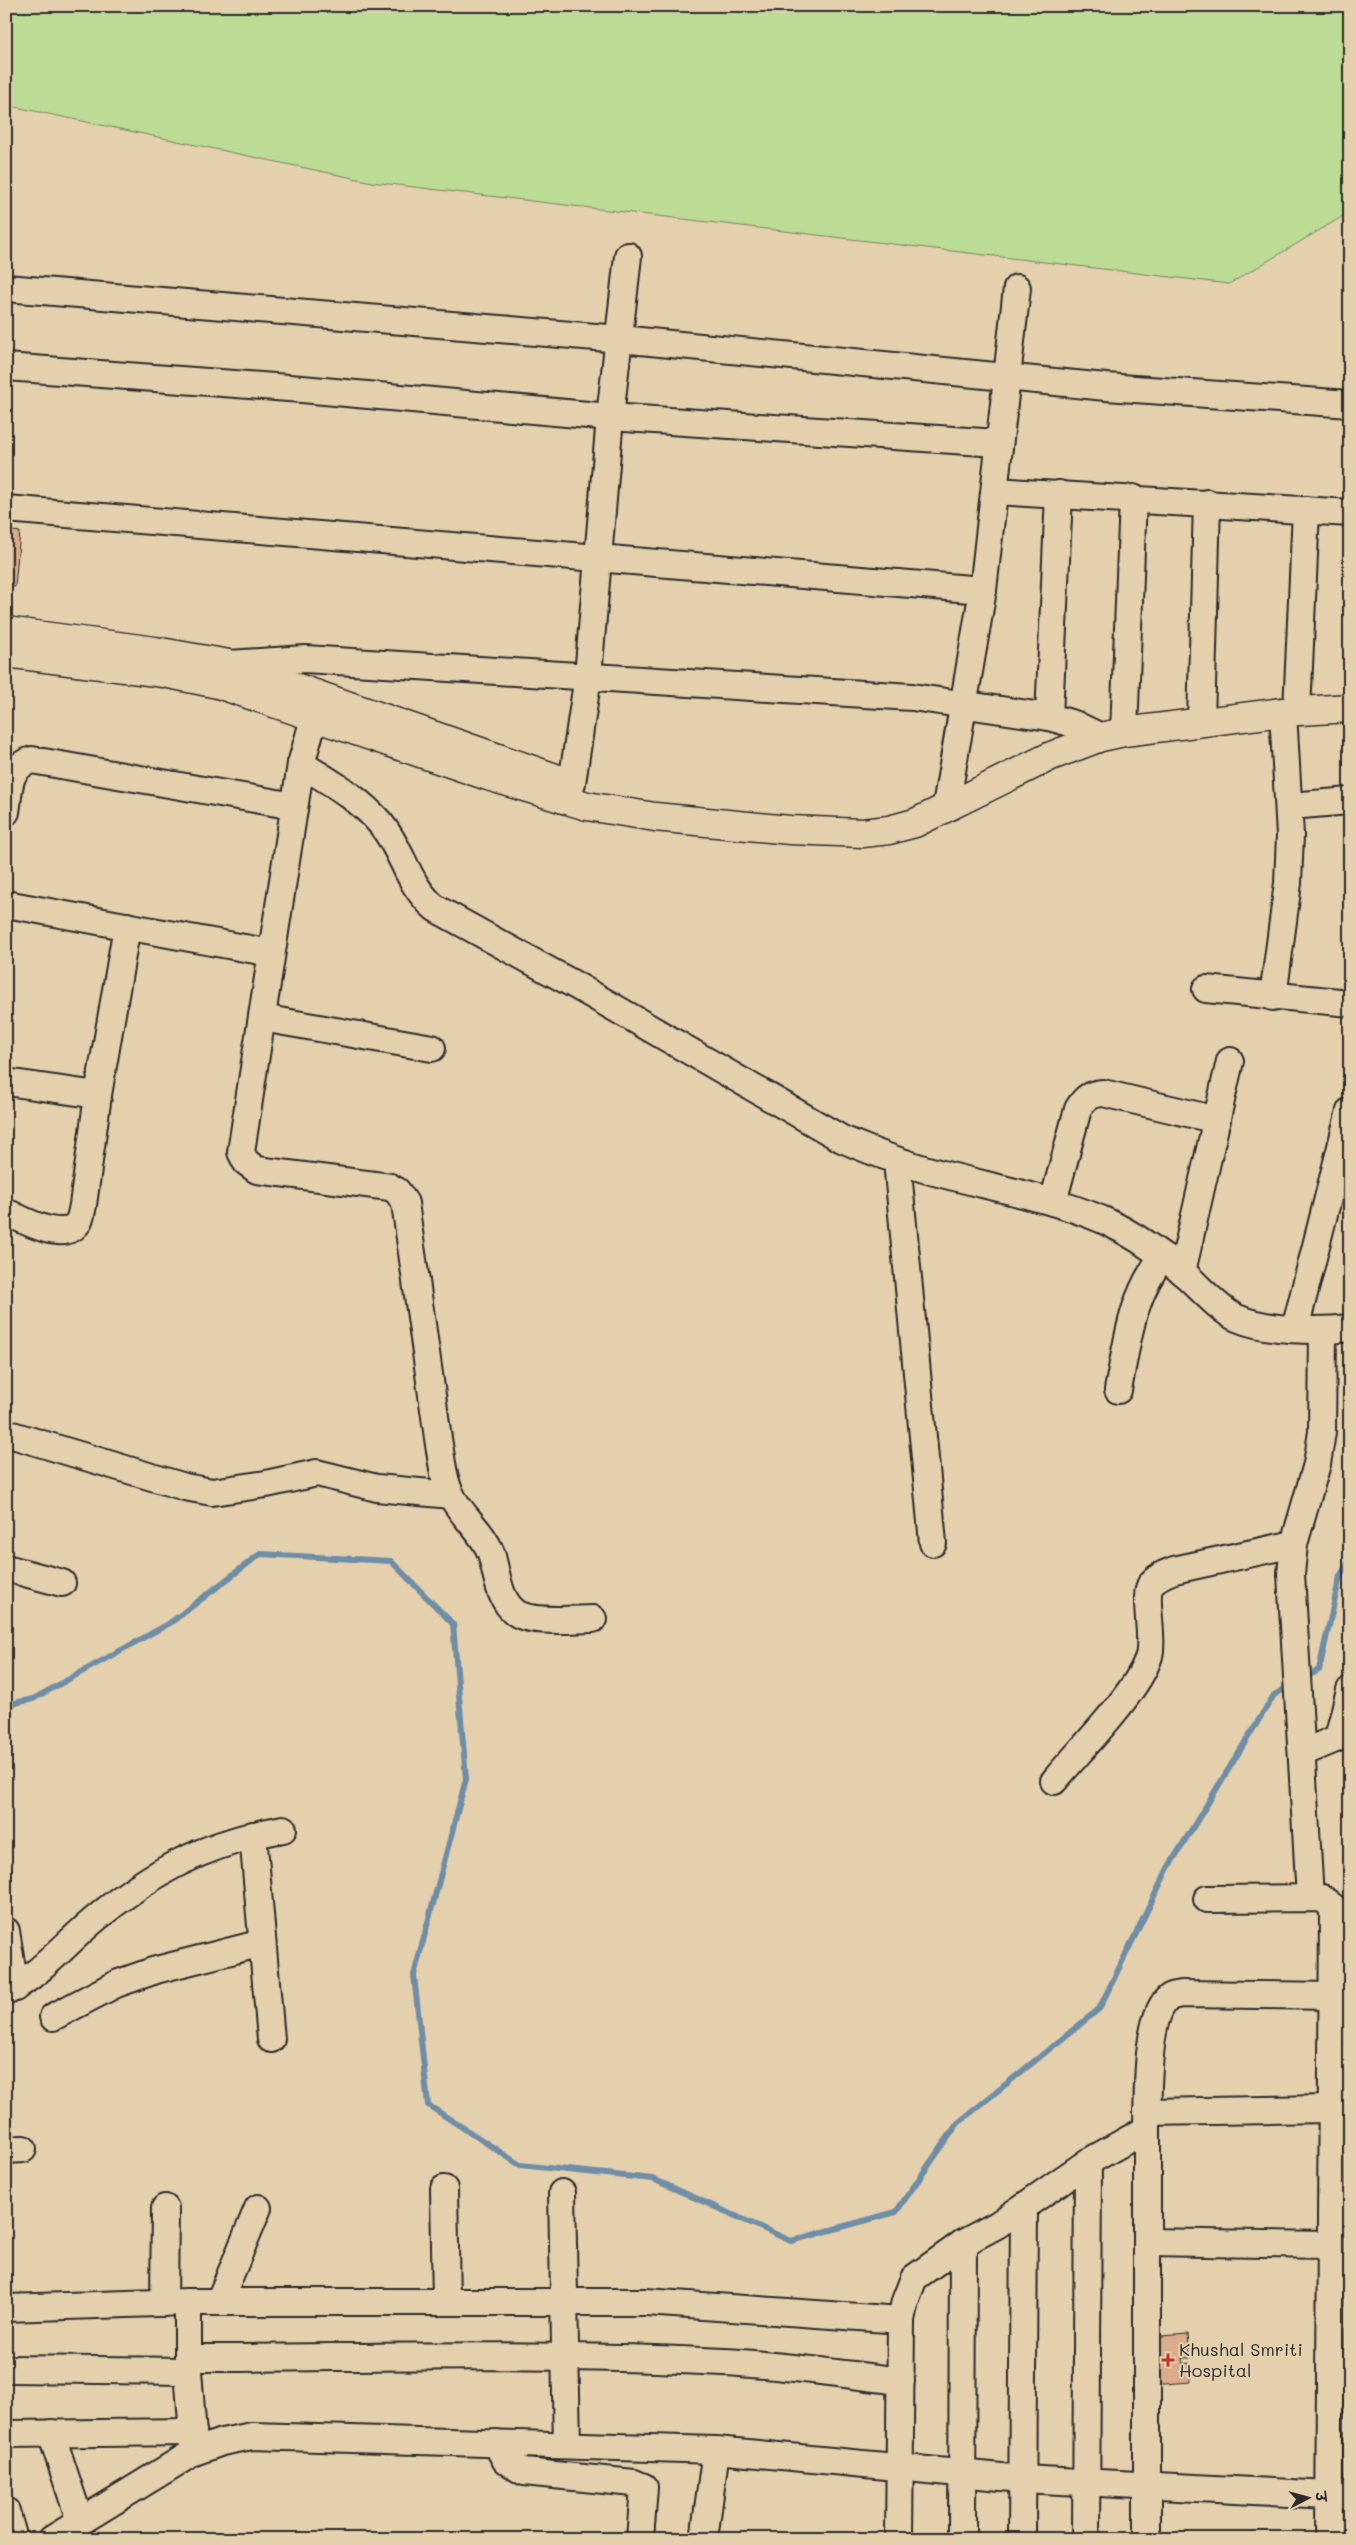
<svg xmlns="http://www.w3.org/2000/svg" width="1356" height="2545" font-family="Mali,'Playpen Sans Deva',sans-serif">
<rect width="100%" height="100%" fill="#e5d0ae"/>
<filter id="ink" filterUnits="userSpaceOnUse"><feTurbulence type="fractalNoise" baseFrequency=".02" numOctaves="2"/><feDisplacementMap in="SourceGraphic" scale="10" xChannelSelector="R" yChannelSelector="G"/><feConvolveMatrix kernelMatrix="1 2 1 2 8 2 1 2 1" color-interpolation-filters="sRGB"/></filter>
<g filter="url(#ink)">
<path fill="#bcdc95" stroke="#748460" d="M 6,6 L 1350,6 L 1350,212 L 1229,284 L 372,182 L 6,105 Z"/>
<g fill="none" stroke-linecap="round" stroke-linejoin="round">
<g stroke="#6e8da6" stroke-width="6">
<path d="M 1303,1679 L 1319,1670 L 1340,1576 L 1350,1560"/>
<path d="M 6,1705 L 33,1699 L 170,1623 L 260,1554 L 391,1561 L 453,1624 L 466,1779 L 414,1975 L 428,2105 L 520,2165 L 653,2179 L 791,2241 L 896,2212 L 958,2123 L 1099,2009 L 1168,1868 L 1274,1695 L 1290,1686"/>
</g>
</g>
<g fill="#daac8b" stroke="#2b2b2b">
<path d="M 6,530 L 20,532 L 15,587 L 6,586 Z"/>
<path d="M 1188,2334 L 1190,2358 L 1183,2358 L 1184,2364 L 1189,2363 L 1191,2382 L 1151,2385 L 1148,2337 Z"/>
</g>
<g fill="none" stroke-linecap="round" stroke-linejoin="round">
<defs>
<g id="minor">
<path d="M 6,288 L 620,339 L 1106,387 L 1350,404"/>
<path d="M 6,367 L 302,389 L 610,417 L 998,443"/>
<path d="M 995,491 L 1350,513"/>
<path d="M 6,509 L 983,590"/>
<path d="M 228,666 L 229,664 L 305,659 L 912,697 L 1049,717 L 1074,724 L 1101,737"/>
<path d="M 325,698 L 315,715 L 301,764 L 241,1152 L 246,1162 L 257,1170 L 390,1187 L 397,1191 L 405,1203 L 439,1445 C 442,1461 443,1478 450,1493 C 460,1515 482,1530 491,1553 C 497,1572 498,1599 515,1612 C 530,1624 574,1619 593,1619"/>
<path d="M 1297,711 L 1306,510"/>
<path d="M 1049,717 L 1059,494"/>
<path d="M 1201,722 L 1207,503"/>
<path d="M 1124,732 L 1133,498"/>
<path d="M 301,764 C 329,781 360,799 381,824 C 404,852 406,883 435,908 L 575,985 L 842,1139 C 877,1154 913,1167 950,1176 C 1001,1189 1053,1199 1103,1220 C 1134,1234 1162,1254 1188,1277 C 1201,1289 1221,1311 1237,1318 C 1268,1331 1317,1332 1350,1328"/>
<path d="M 564,800 L 572,783 L 588,676 L 610,417 L 628,256"/>
<path d="M 946,806 L 983,590 L 1017,288"/>
<path d="M 1290,806 L 1350,801"/>
<path d="M 6,812 C 10,789 6,768 32,760 L 294,806"/>
<path d="M 6,904 L 271,953"/>
<path d="M 1206,989 L 1350,1003"/>
<path d="M 1273,997 L 1288,883 L 1290,835 L 1283,712"/>
<path d="M 262,1018 L 432,1048"/>
<path d="M 6,1082 L 98,1095"/>
<path d="M 897,1161 L 933,1543"/>
<path d="M 1053,1202 L 1078,1109 C 1085,1097 1090,1094 1103,1093 L 1217,1120"/>
<path d="M 6,1212 C 24,1220 65,1245 79,1221 C 81,1216 82,1210 83,1205 L 98,1095 L 127,926"/>
<path d="M 1182,1272 L 1230,1061"/>
<path d="M 1295,1329 L 1350,1111"/>
<path d="M 1118,1390 C 1128,1339 1131,1298 1163,1256"/>
<path d="M 6,1433 L 185,1487 L 212,1492 L 266,1484 L 317,1473 L 377,1488 L 451,1495"/>
<path d="M 6,1568 L 62,1583"/>
<path d="M 1302,1753 L 1338,1738 L 1350,1690"/>
<path d="M 1054,1781 C 1080,1750 1138,1692 1149,1656 C 1154,1638 1143,1595 1151,1584 C 1156,1577 1166,1573 1174,1570 L 1294,1544"/>
<path d="M 253,1835 L 271,2039"/>
<path d="M 1310,1898 L 1291,1574 L 1294,1544 L 1317,1464 L 1322,1432 L 1323,1331"/>
<path d="M 1207,1899 L 1322,1898 L 1333,1907 L 1329,2539"/>
<path d="M 6,1931 L 15,1988"/>
<path d="M 6,1992 C 40,1975 65,1944 94,1920 C 154,1870 206,1843 283,1829"/>
<path d="M 53,2017 L 116,1984 L 156,1970 L 262,1943"/>
<path d="M 1147,2112 L 1332,2109"/>
<path d="M 6,2150 L 23,2149"/>
<path d="M 444,2189 L 446,2302"/>
<path d="M 562,2193 L 567,2445"/>
<path d="M 1147,2242 L 1329,2245"/>
<path d="M 188,2302 L 188,2371 L 194,2448"/>
<path d="M 219,2302 L 258,2208"/>
<path d="M 164,2303 L 165,2208"/>
<path d="M 6,2308 L 188,2302 L 646,2302 L 901,2320"/>
<path d="M 188,2358 C 366,2358 546,2352 724,2362 C 783,2365 842,2374 901,2381"/>
<path d="M 6,2369 L 188,2371"/>
<path d="M 51,2433 L 80,2521"/>
<path d="M 6,2434 L 193,2432"/>
<path d="M 496,2443 L 506,2461 L 524,2472 L 634,2483 L 644,2487 L 640,2539"/>
<path d="M 6,2511 L 14,2539"/>
<path d="M 52,2539 L 194,2452 L 222,2442 L 252,2436 L 716,2450 L 1022,2479 L 1329,2495 L 1350,2494"/>
<path d="M 704,2539 L 716,2450"/>
<path d="M 899,2539 L 901,2320 L 905,2301 L 914,2278 L 963,2243 L 997,2225 L 1088,2162 L 1147,2129"/>
<path d="M 962,2539 L 963,2243"/>
<path d="M 1022,2539 L 1024,2207"/>
<path d="M 1086,2539 L 1088,2162"/>
<path d="M 1147,2539 L 1147,2129 C 1148,2101 1145,2013 1170,1997 C 1173,1995 1178,1995 1181,1994 L 1333,1996"/>
</g>
<g id="major">
<path d="M 6,631 L 155,651 L 229,664 L 561,780"/>
<path d="M 6,653 L 164,673 L 218,684 L 488,776 L 587,806 L 655,817 L 790,830 L 862,833 L 889,830 L 915,823 L 1051,756 L 1101,737 L 1124,732 L 1283,712 L 1350,708"/>
</g>
</defs>
<use href="#minor" stroke="#2b2b2b" stroke-width="30"/>
<use href="#major" stroke="#2b2b2b" stroke-width="31"/>
<use href="#minor" stroke="#e5d0ae" stroke-width="26"/>
<use href="#major" stroke="#e5d0ae" stroke-width="28"/>
</g>
</g>
<path fill="#c8321e" stroke="#e5d0ae" stroke-width="2" d="M1165.5 2352.5h5v5h5v5h-5v5h-5v-5h-5v-5h5z"/>
<g text-anchor="middle" stroke-width="4" stroke-linejoin="round" paint-order="stroke">
<g font-size="18" fill="#2b2b2b" stroke="#e5d0ae" text-anchor="start">
<text x="1179" y="2356">Khushal Smriti<tspan x="1179" dy="21">Hospital</tspan></text>
</g>
</g>
<rect width="1356" height="2545" fill="none" stroke="#e5d0ae" stroke-width="25"/>
<rect x="12" y="12" width="1331" height="2520" fill="none" stroke="#2b2b2b" stroke-width="2" filter="url(#ink)"/>
<g transform="translate(1308 2498) rotate(84)" stroke="#e5d0ae" stroke-width="4" paint-order="stroke">
<path d="M0-4L9 19L0 12L-9 19Z" fill="#2b2b2b"/>
<text y="-8" font-size="14" font-weight="bold" text-anchor="middle" fill="#2b2b2b">उ</text>
</g>
</svg>
